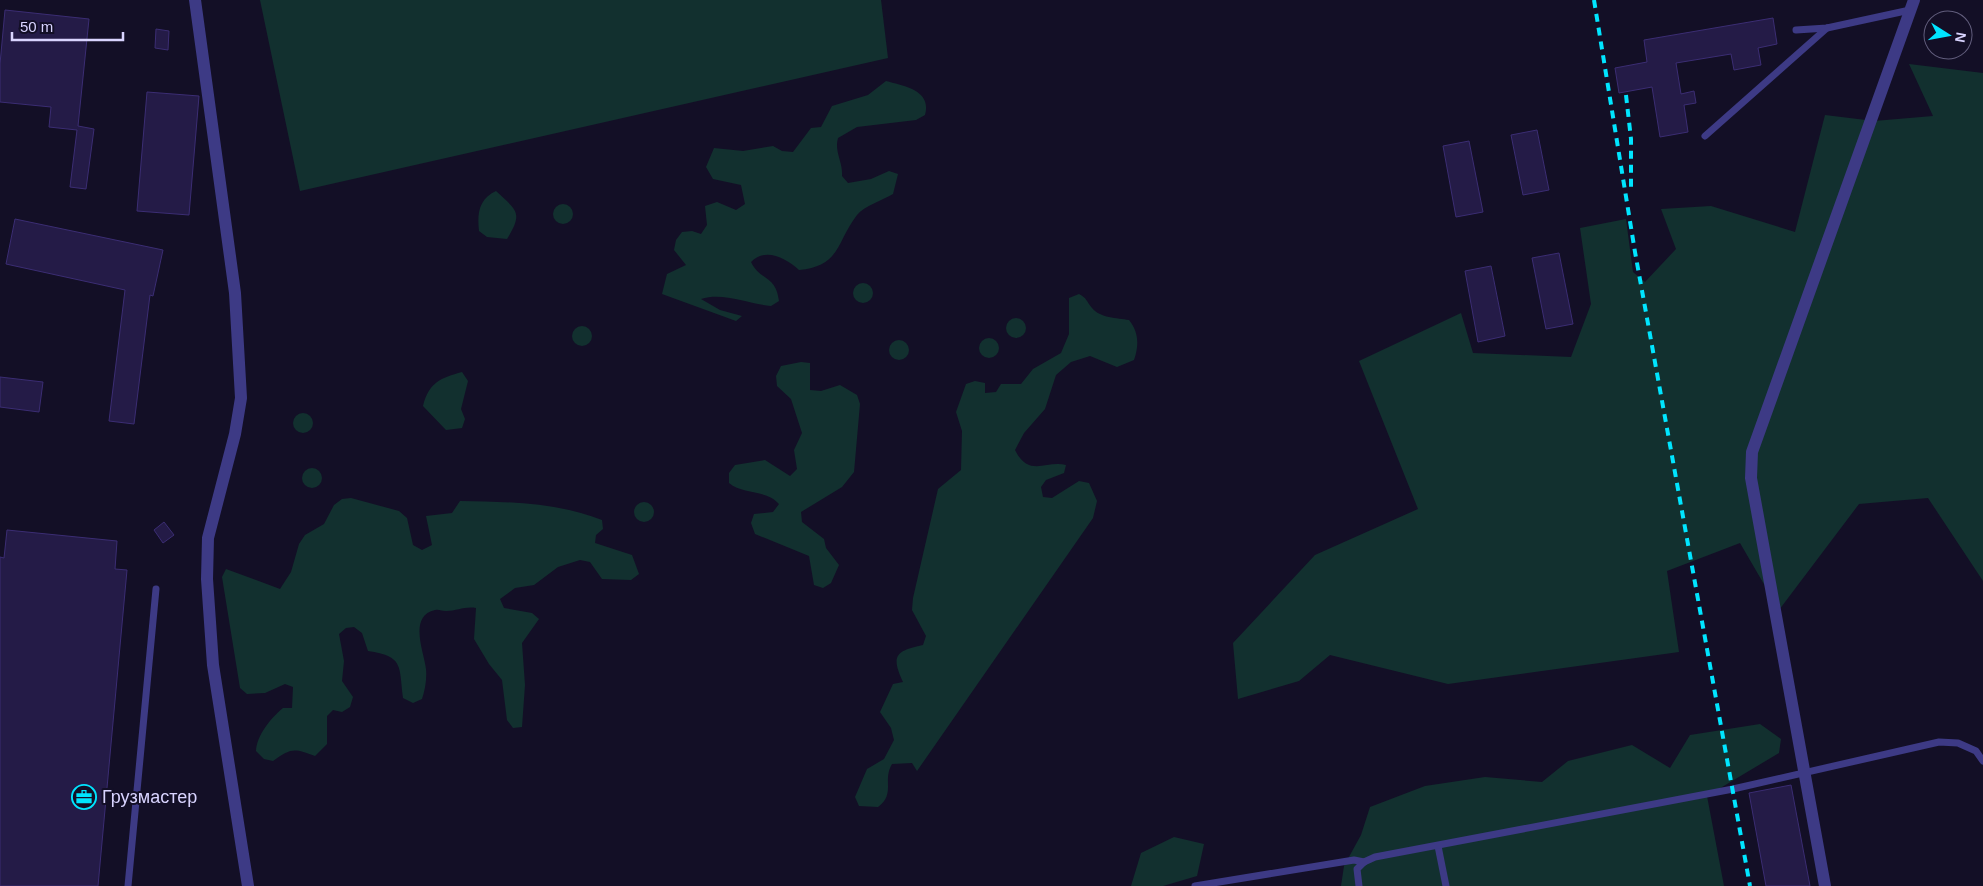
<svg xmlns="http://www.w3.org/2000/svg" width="1983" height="886" font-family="Arial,sans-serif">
<rect width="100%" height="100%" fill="#130f26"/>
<g fill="#12302f">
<path d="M 260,0 L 881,0 L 888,58 L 300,191 Z"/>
<path d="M 1909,64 L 1983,73 L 1983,581 L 1928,498 L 1859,504 L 1779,610 L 1740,543 L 1667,571 L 1679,652 L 1448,684 L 1330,655 L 1299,681 L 1238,699 L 1233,643 L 1315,555 L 1418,509 L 1359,361 L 1461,313 L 1473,353 L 1571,357 L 1591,304 L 1580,228 L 1626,219 L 1633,272 L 1645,282 L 1676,249 L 1661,209 L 1711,206 L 1795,232 L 1825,115 L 1874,121 L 1933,116 Z"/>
<path d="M 886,81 C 904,86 932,90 925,115 L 916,120 L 857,127 L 838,138 C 834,152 843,162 842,176 L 848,183 L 871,179 L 889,171 L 898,174 L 893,194 C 883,200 864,206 857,215 C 836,242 841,266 799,270 C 786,258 765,247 751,262 C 760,281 776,275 779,301 L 771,306 C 748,304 724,292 701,299 L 720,310 L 742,316 L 736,321 L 662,294 L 667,274 L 686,265 L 674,250 L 676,240 L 682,232 L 692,231 L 701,234 L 707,225 L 705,206 L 717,202 L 736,210 L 745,204 L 741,185 L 713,179 L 706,167 L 714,148 L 743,151 L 773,146 L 782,151 L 793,152 L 811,128 L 821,127 L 832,106 L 868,95 Z"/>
<path d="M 496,191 C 516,210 524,212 507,239 L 487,237 L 479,231 C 477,213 479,199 496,191 Z"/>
<circle cx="563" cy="214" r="10"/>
<circle cx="863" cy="293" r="10"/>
<path d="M 1079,294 C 1087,298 1086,301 1092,308 C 1100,318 1117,318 1129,320 C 1139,332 1139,346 1134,360 L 1117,367 L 1090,356 L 1071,362 L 1056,375 L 1045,409 L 1024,433 L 1015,450 C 1029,478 1046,460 1066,465 L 1064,473 L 1046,480 L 1041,487 L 1043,497 L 1052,498 L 1079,481 L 1089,483 L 1097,501 L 1093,518 L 917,771 L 912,763 L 892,764 C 882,781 896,793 878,807 L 859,806 L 855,797 L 867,769 L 884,759 L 894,740 L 891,728 L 880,712 L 893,684 L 903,682 C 891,656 895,651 923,645 L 926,636 L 912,610 L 913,598 L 938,489 L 961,470 L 962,431 L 956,412 L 966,384 L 975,381 L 985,383 L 985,393 L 996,392 L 1001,384 L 1021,384 L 1033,369 L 1061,353 L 1069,334 L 1069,298 Z"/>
<circle cx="1016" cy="328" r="10"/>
<circle cx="582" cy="336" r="10"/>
<circle cx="989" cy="348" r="10"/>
<circle cx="899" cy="350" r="10"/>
<path d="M 801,362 L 810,363 L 810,390 L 821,391 L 840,385 L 857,395 L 860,404 L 854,472 L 842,487 L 801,512 L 802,522 L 824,539 L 826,548 L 839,565 L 831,583 L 823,588 L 814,585 L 809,556 L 755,534 L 751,523 L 754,514 L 773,512 L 779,504 C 766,489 743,495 729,483 L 729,473 L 735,465 L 765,460 L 790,476 L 797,469 L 794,450 L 802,433 L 791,399 L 777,386 L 776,376 L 781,366 Z"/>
<path d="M 462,372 L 468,381 L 461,409 L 465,419 L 462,428 L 446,430 L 423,406 C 429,382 441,378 462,372 Z"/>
<circle cx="303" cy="423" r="10"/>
<circle cx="312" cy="478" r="10"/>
<path d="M 351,498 L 399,511 L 407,518 L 413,545 L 422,550 L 432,545 L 426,516 L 452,513 L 460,501 C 509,502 556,502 602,520 L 603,529 L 596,535 L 595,543 L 632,555 L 639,574 L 631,580 L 602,579 L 590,562 L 580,560 L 558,567 L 534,585 L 515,588 L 500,599 L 504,608 L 532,613 L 539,619 L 522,643 L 525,685 L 522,727 L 513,728 L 507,720 L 502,680 L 489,664 L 474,639 L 476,608 C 465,606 457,611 446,611 C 442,611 439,609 435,610 C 408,616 424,652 426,669 C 427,679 425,690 422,699 L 413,703 L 403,698 C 399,666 404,656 368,651 L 362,633 L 354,627 L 346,628 L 339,634 L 344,661 L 342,681 L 353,697 L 350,707 L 342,712 L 333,710 L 327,716 L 327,744 L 315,756 C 294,748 291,748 273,761 L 264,759 L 256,751 C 257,735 270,719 283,708 L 292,708 L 293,687 L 285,684 L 265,693 L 247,694 L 240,688 L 222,577 L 226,569 L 280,589 L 291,572 L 299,544 L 305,535 L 324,524 L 334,505 L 342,499 Z"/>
<circle cx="644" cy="512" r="10"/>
<path d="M 1760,724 L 1781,739 L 1779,753 L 1707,796 L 1724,886 L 1341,886 L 1344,866 L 1361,835 L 1370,807 L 1425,786 L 1485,777 L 1542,782 L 1568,761 L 1632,745 L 1670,768 L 1690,735 Z"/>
<path d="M 1174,837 L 1204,844 L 1197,876 L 1163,886 L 1131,886 L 1141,853 Z"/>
</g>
<g fill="#241b47" stroke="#3b2d73">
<path d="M 5,10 L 89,19 L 78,126 L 94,129 L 86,189 L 70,187 L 77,130 L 49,127 L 51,107 L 0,102 L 0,64 Z"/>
<path d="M 1773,18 L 1777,44 L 1758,48 L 1761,65 L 1734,70 L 1731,54 L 1676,63 L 1681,94 L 1694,91 L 1696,103 L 1684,105 L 1688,132 L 1660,137 L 1652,87 L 1619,93 L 1615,68 L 1647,62 L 1644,40 Z"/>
<path d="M 156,29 L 169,31 L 168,50 L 155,48 Z"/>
<path d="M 147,92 L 199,96 L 189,215 L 137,211 Z"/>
<path d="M 1537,130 L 1549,190 L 1523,195 L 1511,135 Z"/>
<path d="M 1469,141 L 1483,212 L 1456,217 L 1443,146 Z"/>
<path d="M 15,219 L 163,250 L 153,296 L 150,295 L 134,424 L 109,421 L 125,290 L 6,264 Z"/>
<path d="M 1559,253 L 1573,324 L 1546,329 L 1532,258 Z"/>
<path d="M 1491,266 L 1505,336 L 1478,342 L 1465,271 Z"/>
<path d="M 0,377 L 43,382 L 39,412 L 0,407 Z"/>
<path d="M 164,522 L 174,535 L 163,543 L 154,530 Z"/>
<path d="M 7,530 L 117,541 L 115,569 L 127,570 L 98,886 L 0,886 L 0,557 L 4,558 Z"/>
<path d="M 1791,785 L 1810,886 L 1766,886 L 1749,793 Z"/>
</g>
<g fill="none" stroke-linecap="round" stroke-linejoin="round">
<g stroke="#3d3a85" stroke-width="7">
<path d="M 1796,30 L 1827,28 L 1910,10"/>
<path d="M 1705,136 L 1827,28"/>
<path d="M 1438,846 L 1446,886"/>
<path d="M 128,886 L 156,589"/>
<path d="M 1195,886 L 1354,860 L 1364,862"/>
<path d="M 1359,886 L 1357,869 L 1364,862 L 1375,857 L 1733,789 L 1939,742 L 1958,743 L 1976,751 L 1983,761"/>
</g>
<g stroke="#3d3a85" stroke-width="12">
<path d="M 195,0 L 235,293 L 241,398 L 235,434 L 208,538 L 207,579 L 213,665 L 248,886"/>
<path d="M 1825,886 L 1751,478 L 1752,452 L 1914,0"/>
</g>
<g stroke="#00e5ff" stroke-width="4" stroke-dasharray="8 6" stroke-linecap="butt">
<path d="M 1594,0 L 1635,252 L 1750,886"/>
<path d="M 1626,95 L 1631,139 L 1631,192"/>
</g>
</g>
<defs>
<symbol id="office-ring" viewBox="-11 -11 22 22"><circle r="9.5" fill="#130f26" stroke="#00e5ff" stroke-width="1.5"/><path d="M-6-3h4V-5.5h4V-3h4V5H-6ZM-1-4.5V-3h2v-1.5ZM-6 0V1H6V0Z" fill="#00e5ff"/></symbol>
</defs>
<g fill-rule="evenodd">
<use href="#office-ring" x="70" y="783" width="28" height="28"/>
</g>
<g text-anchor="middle" stroke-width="4" stroke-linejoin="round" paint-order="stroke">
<g font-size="18" fill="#d9d4ff" stroke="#130f26" text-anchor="start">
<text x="102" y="803">Грузмастер</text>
</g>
</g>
<g transform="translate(1948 35) rotate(101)"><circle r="24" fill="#130f26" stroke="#625e7d"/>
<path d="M0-4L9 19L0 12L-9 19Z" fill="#00e5ff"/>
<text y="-8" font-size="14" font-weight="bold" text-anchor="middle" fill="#d9d4ff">N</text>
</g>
<path d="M12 32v8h111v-8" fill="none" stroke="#d9d4ff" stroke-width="2.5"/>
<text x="20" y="32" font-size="15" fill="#d9d4ff" stroke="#130f26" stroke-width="4" paint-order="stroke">50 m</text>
</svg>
